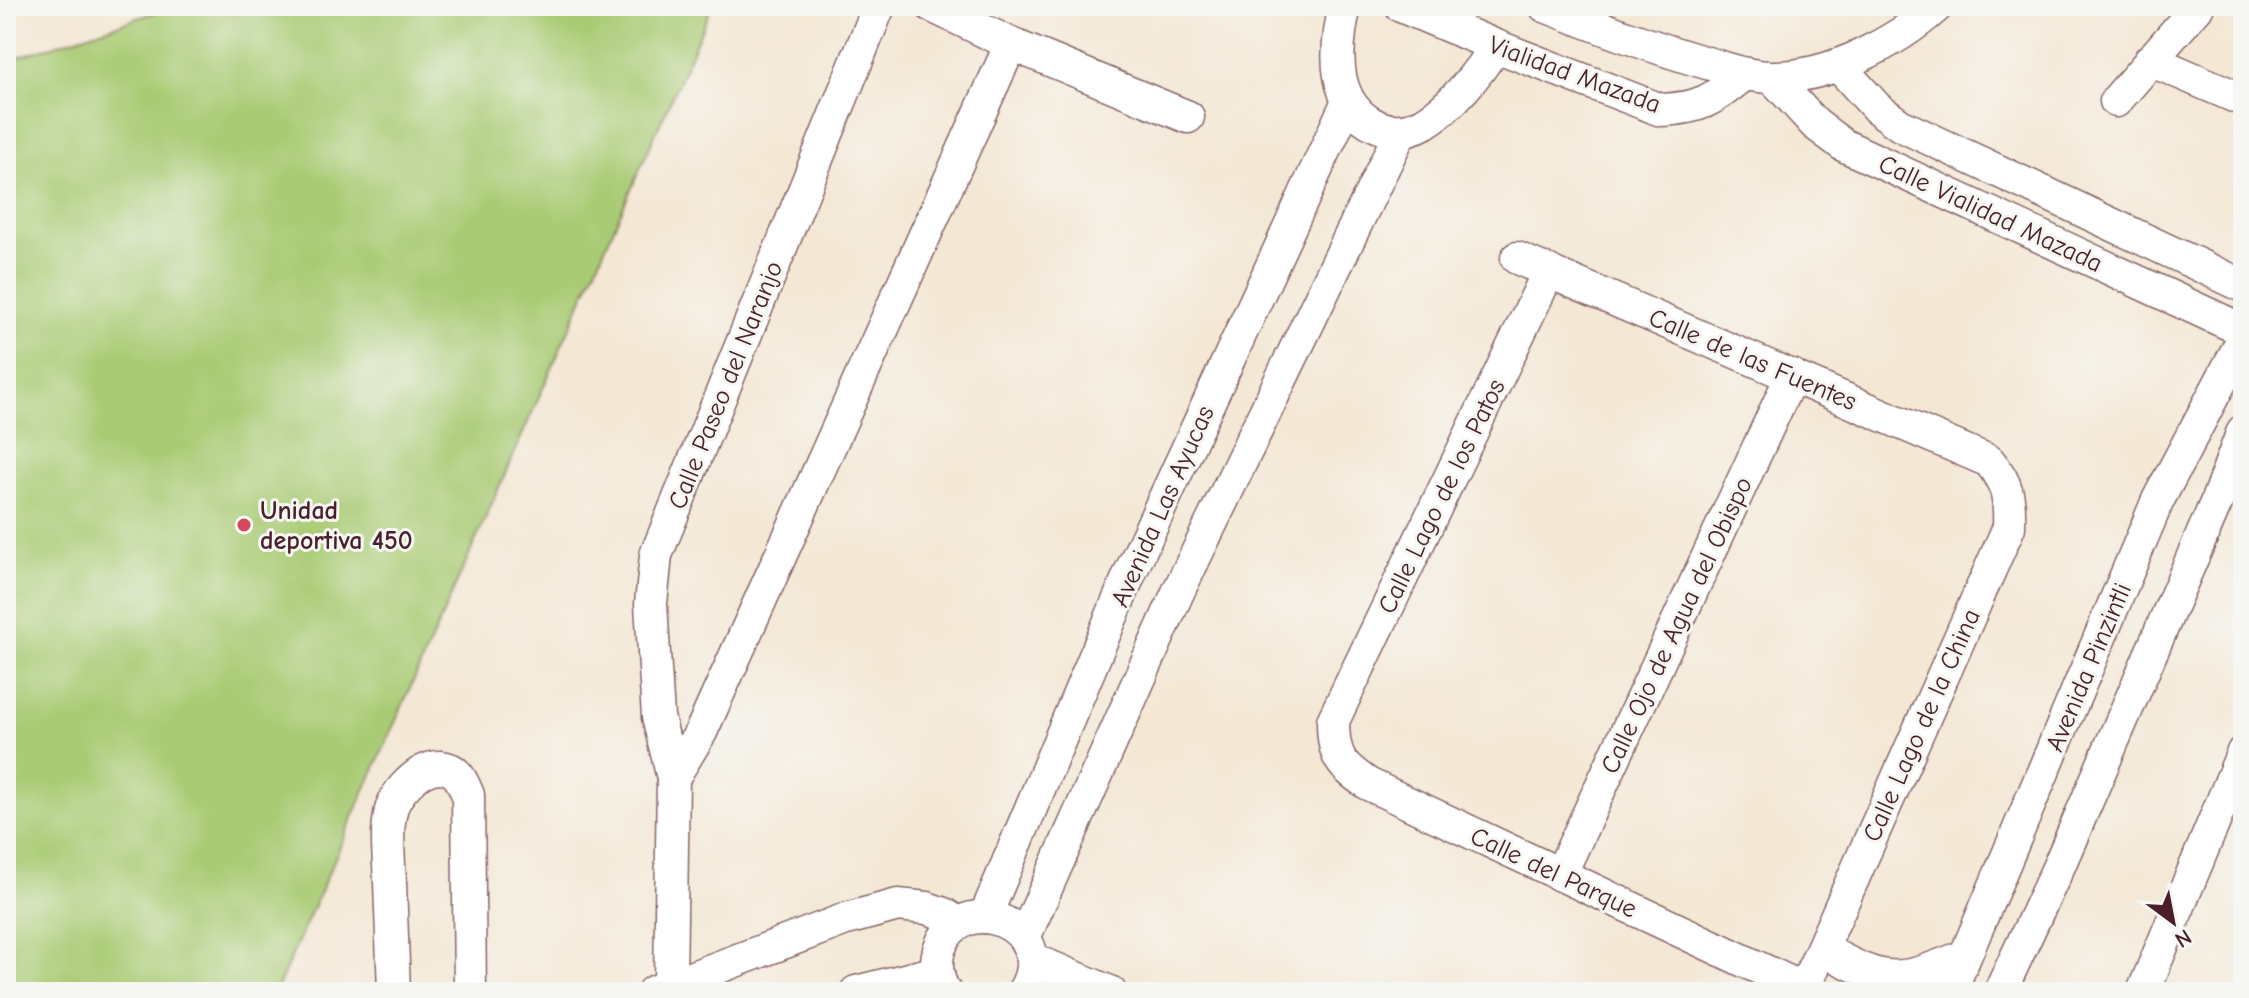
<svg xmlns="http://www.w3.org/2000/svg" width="2249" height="998" font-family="'Comic Neue',sans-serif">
<rect width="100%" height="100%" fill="#f6f6f2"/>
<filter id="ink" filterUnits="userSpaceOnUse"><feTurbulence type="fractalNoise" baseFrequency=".0125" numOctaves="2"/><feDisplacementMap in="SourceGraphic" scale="16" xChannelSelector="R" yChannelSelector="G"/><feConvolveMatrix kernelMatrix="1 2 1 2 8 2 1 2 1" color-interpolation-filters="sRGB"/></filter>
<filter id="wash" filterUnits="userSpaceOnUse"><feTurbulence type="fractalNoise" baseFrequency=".006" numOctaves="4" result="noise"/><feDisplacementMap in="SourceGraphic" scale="32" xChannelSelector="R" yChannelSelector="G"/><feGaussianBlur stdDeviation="1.8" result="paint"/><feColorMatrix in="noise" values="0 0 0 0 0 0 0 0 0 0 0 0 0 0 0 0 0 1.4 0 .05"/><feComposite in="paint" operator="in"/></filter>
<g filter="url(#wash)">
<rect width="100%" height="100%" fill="#f4e7d4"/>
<path fill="#a9cb73" stroke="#7a754f" stroke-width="2" d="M 175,6 L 712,6 L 277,989 L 272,992 L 6,992 L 6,61 Z"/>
</g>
<g filter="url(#ink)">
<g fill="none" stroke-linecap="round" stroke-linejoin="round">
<defs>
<g id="minor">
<path d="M 932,6 L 1011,44 L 1188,117"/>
<path d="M 1345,6 C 1335,48 1330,105 1377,126 C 1393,133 1409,131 1424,123 C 1454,105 1477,74 1496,46"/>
<path d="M 1401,6 L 1496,46 L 1661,110 C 1703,108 1713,99 1745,74"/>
<path d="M 1545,6 C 1599,27 1651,47 1707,63 C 1728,69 1750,77 1772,77 C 1829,78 1896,43 1937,6"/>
<path d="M 2150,60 L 2243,100"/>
<path d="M 1838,65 L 1877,108 L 1900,125 L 2239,284"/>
<path d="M 1773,78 L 1815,124 L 1843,145 L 2227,323"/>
<path d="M 2116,101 L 2198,6"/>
<path d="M 1517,258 L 1989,461 C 2008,484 2010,497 2009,527 L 1804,989"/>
<path d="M 1549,271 L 1333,721 C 1333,756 1340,765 1368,784 L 1810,992"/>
<path d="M 673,778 L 701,732 L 1011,44"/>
<path d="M 1560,875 L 1792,375"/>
<path d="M 985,917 L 1130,573 L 1348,101"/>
<path d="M 1024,938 L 1179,590 L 1401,131"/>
<path d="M 1822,949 C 1849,963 1878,982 1910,975 C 1928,972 1946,962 1964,957"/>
<path d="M 1032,959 L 1110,992"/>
<path d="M 670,985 L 673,778 L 658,717 L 651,604 L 656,555 L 879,6"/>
<path d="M 394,992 C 393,955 391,919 390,882 C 389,860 386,836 390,815 C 393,794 418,767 440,767 C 458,768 462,781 468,795 L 470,992"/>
<path d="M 653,992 L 846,919 L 898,905 L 927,908 L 944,914 L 959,924"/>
<path d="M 856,992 L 937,972"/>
<path d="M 945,992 C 937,980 935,964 939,950 C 960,884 1063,927 1023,992"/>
<path d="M 1950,992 L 2158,500 L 2239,347"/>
<path d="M 2000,992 L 2058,868 L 2216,503 L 2243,431"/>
<path d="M 2143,992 L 2243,752"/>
</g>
</defs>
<use href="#minor" stroke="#866566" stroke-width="35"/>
<use href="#minor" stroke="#fff" stroke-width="32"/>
</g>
</g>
<circle fill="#d1495b" stroke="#f6f6f2" stroke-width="3" cx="244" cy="525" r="8"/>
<g text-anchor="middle" stroke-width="6" stroke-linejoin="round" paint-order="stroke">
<g font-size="26" fill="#4a1f2b" stroke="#f6f6f2">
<text transform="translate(1575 74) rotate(20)" y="9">Vialidad Mazada</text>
<text transform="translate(1991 213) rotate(25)" y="9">Calle Vialidad Mazada</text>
<text transform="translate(1753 359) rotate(23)" y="9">Calle de las Fuentes</text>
<text transform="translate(725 385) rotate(-68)" y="9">Calle Paseo del Naranjo</text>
<text transform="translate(1441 496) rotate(-64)" y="9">Calle Lago de los Patos</text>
<text transform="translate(1162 506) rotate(-66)" y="9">Avenida Las Ayucas</text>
<text transform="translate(1676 625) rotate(-65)" y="9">Calle Ojo de Agua del Obispo</text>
<text transform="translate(2088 667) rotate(-67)" y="9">Avenida Pinzintli</text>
<text transform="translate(1921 725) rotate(-66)" y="9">Calle Lago de la China</text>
<text transform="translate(1554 872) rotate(25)" y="9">Calle del Parque</text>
</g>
<g font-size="26" font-weight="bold" fill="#4a1f2b" stroke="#f6f6f2" text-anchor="start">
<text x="260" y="519">Unidad<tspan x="260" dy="30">deportiva 450</tspan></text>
</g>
</g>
<rect width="2249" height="998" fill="none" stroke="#f6f6f2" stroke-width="32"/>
<g transform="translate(2173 922) rotate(148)" stroke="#f6f6f2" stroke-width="6" paint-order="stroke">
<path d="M0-6L14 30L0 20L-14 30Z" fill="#4a1f2b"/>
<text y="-12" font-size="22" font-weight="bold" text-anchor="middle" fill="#4a1f2b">N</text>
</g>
</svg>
